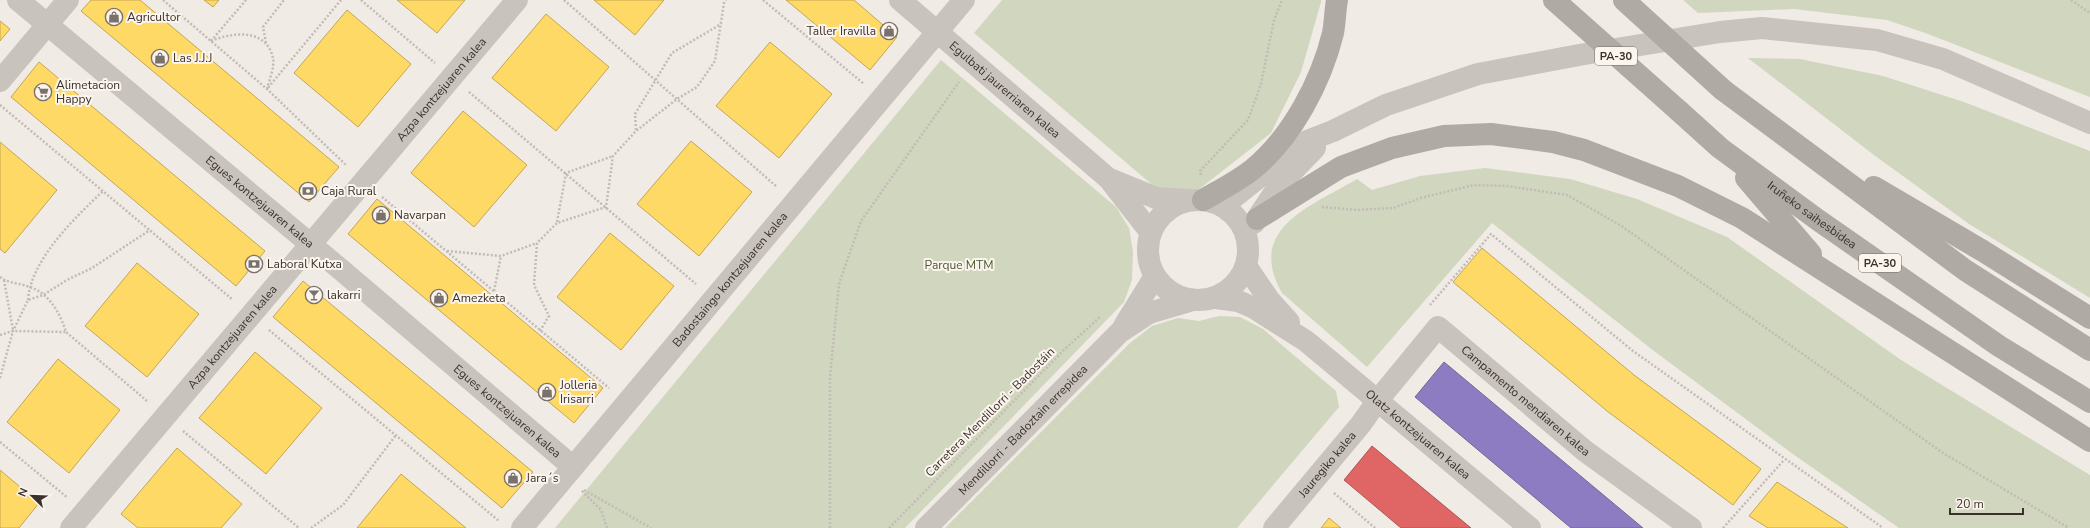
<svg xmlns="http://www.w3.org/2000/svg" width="2090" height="528" font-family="'Nunito Sans',sans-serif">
<rect width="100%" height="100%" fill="#f0ebe5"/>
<g fill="#d1d6bf">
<path d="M 1002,0 L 1321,0 L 1321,2 L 1301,72 L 1271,133 L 1198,190 L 1163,194 L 974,33 Z"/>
<path d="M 1683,0 L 2090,0 L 2090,97 L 1928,34 L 1887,20 L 1794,9 L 1698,13 Z"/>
<path d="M 1748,58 L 1800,59 L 1883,76 L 1964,102 L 2090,151 L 2090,298 L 1969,224 L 1874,155 Z"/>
<path d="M 941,60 L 1116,207 L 1129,228 L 1133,252 L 1132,280 L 1124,302 L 905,528 L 555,528 Z"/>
<path d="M 1485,168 L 1570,179 L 1637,199 L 1727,237 L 1901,360 L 2090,475 L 2090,528 L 1899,528 L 1790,452 L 1654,351 L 1492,223 L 1367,367 L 1282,293 C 1245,228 1312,206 1357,179 L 1372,190 L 1420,176 Z"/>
<path d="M 1219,316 L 1240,317 L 1263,329 L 1336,391 L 1339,407 L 1237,528 L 945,528 L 1130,343 L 1152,326 L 1178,318 L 1199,321 Z"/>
</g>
<g fill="#ffd966" stroke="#c4a654">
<path d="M 91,0 L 140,0 L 339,167 L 309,202 L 81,11 Z"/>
<path d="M 204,0 L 219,0 L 213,7 Z"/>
<path d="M 397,0 L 465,0 L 437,33 Z"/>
<path d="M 594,0 L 664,0 L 635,35 Z"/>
<path d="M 786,0 L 854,0 L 897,37 L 870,70 Z"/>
<path d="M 347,10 L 411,64 L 358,127 L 294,73 Z"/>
<path d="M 546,14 L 609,67 L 556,131 L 492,78 Z"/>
<path d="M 0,21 L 10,29 L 0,41 Z"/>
<path d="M 770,42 L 832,94 L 779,158 L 716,106 Z"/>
<path d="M 39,62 L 265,251 L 236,286 L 11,97 Z"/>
<path d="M 463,111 L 527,165 L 474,227 L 411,173 Z"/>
<path d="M 691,141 L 752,192 L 699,256 L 637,204 Z"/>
<path d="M 0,142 L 57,190 L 5,253 L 0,249 Z"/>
<path d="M 377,199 L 603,388 L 574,423 L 348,234 Z"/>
<path d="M 610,233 L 674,286 L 621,350 L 557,297 Z"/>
<path d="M 1482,248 L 1634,375 L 1761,469 L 1733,505 L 1607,411 L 1453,282 Z"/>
<path d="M 137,263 L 199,314 L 147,377 L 85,326 Z"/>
<path d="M 303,281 L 533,472 L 502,508 L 273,317 Z"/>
<path d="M 255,352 L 322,408 L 266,474 L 199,418 Z"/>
<path d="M 58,359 L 120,410 L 69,473 L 7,422 Z"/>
<path d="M 177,448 L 242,504 L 221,528 L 138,528 L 121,514 Z"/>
<path d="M 0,470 L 39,503 L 19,528 L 0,528 Z"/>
<path d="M 401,474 L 466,528 L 357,528 Z"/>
<path d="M 1777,482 L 1848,528 L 1768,528 L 1749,516 Z"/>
<path d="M 1329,518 L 1341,528 L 1321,528 Z"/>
</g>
<path fill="#e06666" stroke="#ae5654" d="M 1372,446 L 1471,528 L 1401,528 L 1344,480 Z"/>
<path fill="#8e7cc3" stroke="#756595" d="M 1444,362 L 1643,528 L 1571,528 L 1415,397 Z"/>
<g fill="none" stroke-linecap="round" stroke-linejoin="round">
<g stroke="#c2bbb6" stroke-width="2.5" stroke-dasharray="2 2" stroke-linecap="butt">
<path d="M 163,0 L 267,89 L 347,166"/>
<path d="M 361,0 L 435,63"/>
<path d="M 564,0 L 777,187"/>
<path d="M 763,0 L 864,84"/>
<path d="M 2071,0 L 2090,13"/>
<path d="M 211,41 C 233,32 266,28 273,58 C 275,66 269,81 267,89 L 341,0"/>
<path d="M 211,41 L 246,0"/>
<path d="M 266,43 L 263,27 L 284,0"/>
<path d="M 469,92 L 696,284"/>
<path d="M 0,105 L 233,300"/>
<path d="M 636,130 L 635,114 L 672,53 L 721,24"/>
<path d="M 1201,175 L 1200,171 L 1248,120 L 1261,84 L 1274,20 L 1282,0"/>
<path d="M 382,197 L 609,388"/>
<path d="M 1322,207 L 1357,210 L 1393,208 L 1421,198 L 1474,185 L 1507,186 L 1567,195 L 1620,225 L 1943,453 L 2069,528"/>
<path d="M 557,222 L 566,173 L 613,156"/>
<path d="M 447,251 L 501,256 L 537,243"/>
<path d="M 0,277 C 7,283 18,283 27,286 C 49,292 60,313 66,332 L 147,401"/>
<path d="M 4,280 L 13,330"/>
<path d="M 494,291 L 501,256"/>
<path d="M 28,300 C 31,259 75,218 103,191"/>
<path d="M 1430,305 L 1491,234 L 1633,351 L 1883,528"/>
<path d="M 269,330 L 499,521"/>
<path d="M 540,331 L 549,316 L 534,285 L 537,243 L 557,223 L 606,207 L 613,156 L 636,131 L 677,99 L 697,87 L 715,61 L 724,3 L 726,0"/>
<path d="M 0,335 L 13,331 L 66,332"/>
<path d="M 0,378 L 13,331 L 28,300 L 43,295 L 67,280 L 92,268 L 150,230"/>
<path d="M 183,431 L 299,528"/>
<path d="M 0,442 L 68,498"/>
<path d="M 584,490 L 651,528"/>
<path d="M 582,491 L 601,510 L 607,528"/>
<path d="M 1334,493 L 1375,528"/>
<path d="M 311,528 L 343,505 L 396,435"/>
<path d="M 830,528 L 830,377 L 839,284 L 861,221 L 959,82"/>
<path d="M 889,528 L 1066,348 L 1101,316"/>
<path d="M 1723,528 L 1784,460"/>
</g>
<g stroke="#c9c3be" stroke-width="22">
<path id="s1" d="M 18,0 L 339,268 L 573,467"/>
<path id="s2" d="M 900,0 L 1109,179 L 1151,233"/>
<path d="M 0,81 L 68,0"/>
<path d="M 1112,180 L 1156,198 L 1188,200"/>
<circle cx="1198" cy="250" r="50"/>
<path d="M 1223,206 L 1302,143 L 1333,131 L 1386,105 L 1478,74 L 1579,55 L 1720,32 L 1762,28 L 1877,40 L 1943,59 L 2090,123"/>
<path d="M 1254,223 L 1280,184 L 1315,148"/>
<path d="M 1246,266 L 1270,301 L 1289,322"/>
<path id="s3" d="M 1216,298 L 1238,301 L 1254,308 L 1306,341 L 1530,528"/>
<path d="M 1124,326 L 1155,276"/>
<path id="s4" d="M 71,528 L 517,0"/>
<path id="s5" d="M 522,528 L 964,0"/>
<path id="s6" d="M 926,528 L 1120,332 L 1149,313 L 1193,300"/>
<path id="s7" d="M 1274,528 L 1361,424 L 1378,400 L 1438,327 L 1585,451 L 1691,528"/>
</g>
<g stroke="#afaaa4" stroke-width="22">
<path d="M 1723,90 L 1965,270 L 2090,350"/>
<path id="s8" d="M 1679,111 L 1720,148 L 1818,220 L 1999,346 L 2090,402"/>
<path d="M 1746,178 L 1811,254"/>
<path d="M 1874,187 L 1983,251 L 2090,318"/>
<path d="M 1203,200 C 1220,190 1238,181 1253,169 C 1292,137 1321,82 1333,33 C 1335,23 1335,11 1337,0"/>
<path d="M 1257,219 L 1341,167 L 1392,148 L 1444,136 L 1491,134 L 1553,142 L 1584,150 L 1678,186 L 1742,218 L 2090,441"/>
</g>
<g stroke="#afaaa4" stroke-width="22">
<path d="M 1554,0 L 1679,111"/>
<path d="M 1624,0 L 1723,90"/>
</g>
</g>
<defs>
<symbol id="shop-ring" viewBox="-11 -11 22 22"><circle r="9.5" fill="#fbf5ee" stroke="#7a716c" stroke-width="1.5"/><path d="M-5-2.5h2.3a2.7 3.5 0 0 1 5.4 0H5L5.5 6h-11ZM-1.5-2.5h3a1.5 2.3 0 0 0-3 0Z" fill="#7a716c"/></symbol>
<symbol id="supermarket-ring" viewBox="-11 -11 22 22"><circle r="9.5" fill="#fbf5ee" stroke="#7a716c" stroke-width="1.5"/><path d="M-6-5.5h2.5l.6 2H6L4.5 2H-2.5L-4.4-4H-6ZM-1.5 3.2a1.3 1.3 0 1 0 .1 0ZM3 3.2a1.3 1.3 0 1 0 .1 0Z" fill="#7a716c"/></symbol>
<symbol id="bank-ring" viewBox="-11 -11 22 22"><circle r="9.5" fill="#fbf5ee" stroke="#7a716c" stroke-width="1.5"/><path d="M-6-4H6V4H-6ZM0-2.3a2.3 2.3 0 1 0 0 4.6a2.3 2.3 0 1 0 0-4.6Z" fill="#7a716c"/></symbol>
<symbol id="bar-ring" viewBox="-11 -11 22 22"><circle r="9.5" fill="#fbf5ee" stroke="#7a716c" stroke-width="1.5"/><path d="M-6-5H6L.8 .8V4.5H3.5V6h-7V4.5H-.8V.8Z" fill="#7a716c"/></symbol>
</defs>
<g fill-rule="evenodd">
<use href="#shop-ring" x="104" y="7" width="20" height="20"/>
<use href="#shop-ring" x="879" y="21" width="20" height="20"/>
<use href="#shop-ring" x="150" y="48" width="20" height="20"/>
<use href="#supermarket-ring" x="33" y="82" width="20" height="20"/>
<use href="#bank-ring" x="298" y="181" width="20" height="20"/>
<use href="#shop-ring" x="371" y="205" width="20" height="20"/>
<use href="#bank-ring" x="244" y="254" width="20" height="20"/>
<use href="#bar-ring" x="304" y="285" width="20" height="20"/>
<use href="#shop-ring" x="429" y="288" width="20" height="20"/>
<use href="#shop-ring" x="537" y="382" width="20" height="20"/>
<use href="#shop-ring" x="503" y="468" width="20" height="20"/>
</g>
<g text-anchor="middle" stroke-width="4" stroke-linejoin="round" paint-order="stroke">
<g fill="#fbf5ee" stroke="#756b66" stroke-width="1">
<rect x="1595" y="47" width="42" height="18" rx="3"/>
<rect x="1859" y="254" width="42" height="18" rx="3"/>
</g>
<g font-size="11" font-weight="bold" fill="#3b302b">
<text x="1616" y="60">PA-30</text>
<text x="1880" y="267">PA-30</text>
</g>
<g font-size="12" fill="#3b302b" stroke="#fbf5ee" text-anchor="start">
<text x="127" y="21">Agricultor</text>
<text x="876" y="35" text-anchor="end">Taller Iravilla</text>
<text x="173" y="62">Las J.J.J</text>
<text x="56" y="89">Alimetacion<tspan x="56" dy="14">Happy</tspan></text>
<text x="321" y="195">Caja Rural</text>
<text x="394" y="219">Navarpan</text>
<text x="267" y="268">Laboral Kutxa</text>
<text x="327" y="299">lakarri</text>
<text x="452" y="302">Amezketa</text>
<text x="560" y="389">Jolleria<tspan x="560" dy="14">Irisarri</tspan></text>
<text x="526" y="482">Jara´s</text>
</g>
<g font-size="12" fill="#3b302b" stroke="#fbf5ee">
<text dy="4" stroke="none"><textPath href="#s2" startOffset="138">Egulbati jaurerriaren kalea</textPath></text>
<text dy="4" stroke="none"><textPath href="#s4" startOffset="574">Azpa kontzejuaren kalea</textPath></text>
<text dy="4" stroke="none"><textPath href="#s1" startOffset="315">Egues kontzejuaren kalea</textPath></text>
<text dy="4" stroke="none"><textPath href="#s8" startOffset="169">Iruñeko saihesbidea</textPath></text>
<text dy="4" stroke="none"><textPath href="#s5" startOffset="324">Badostaingo kontzejuaren kalea</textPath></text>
<text dy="4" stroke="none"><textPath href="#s4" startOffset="250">Azpa kontzejuaren kalea</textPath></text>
<text dy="4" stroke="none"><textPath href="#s7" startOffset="374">Campamento mendiaren kalea</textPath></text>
<text dy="4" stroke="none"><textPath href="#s1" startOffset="639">Egues kontzejuaren kalea</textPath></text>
<text transform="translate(990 412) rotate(-45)" y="4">Carretera Mendillorri - Badostáin</text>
<text dy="4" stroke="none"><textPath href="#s6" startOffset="138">Mendillorri - Badoztain errepidea</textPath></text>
<text dy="4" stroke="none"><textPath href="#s3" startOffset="247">Olatz kontzejuaren kalea</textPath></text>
<text dy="4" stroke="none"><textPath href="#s7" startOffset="83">Jauregiko kalea</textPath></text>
</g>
<g font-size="12" fill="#4a5a2e" stroke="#fbf5ee">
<text x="959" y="269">Parque MTM</text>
</g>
</g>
<g transform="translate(32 496) rotate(293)" stroke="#fbf5ee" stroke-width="3" paint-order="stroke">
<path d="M0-3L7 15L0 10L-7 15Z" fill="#3b302b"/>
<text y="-6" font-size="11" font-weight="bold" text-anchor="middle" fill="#3b302b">N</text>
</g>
<path d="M1950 508v6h73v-6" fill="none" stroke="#3b302b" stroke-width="2"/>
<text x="1956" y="508" font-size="12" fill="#3b302b" stroke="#fbf5ee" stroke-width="3" paint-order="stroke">20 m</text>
</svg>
